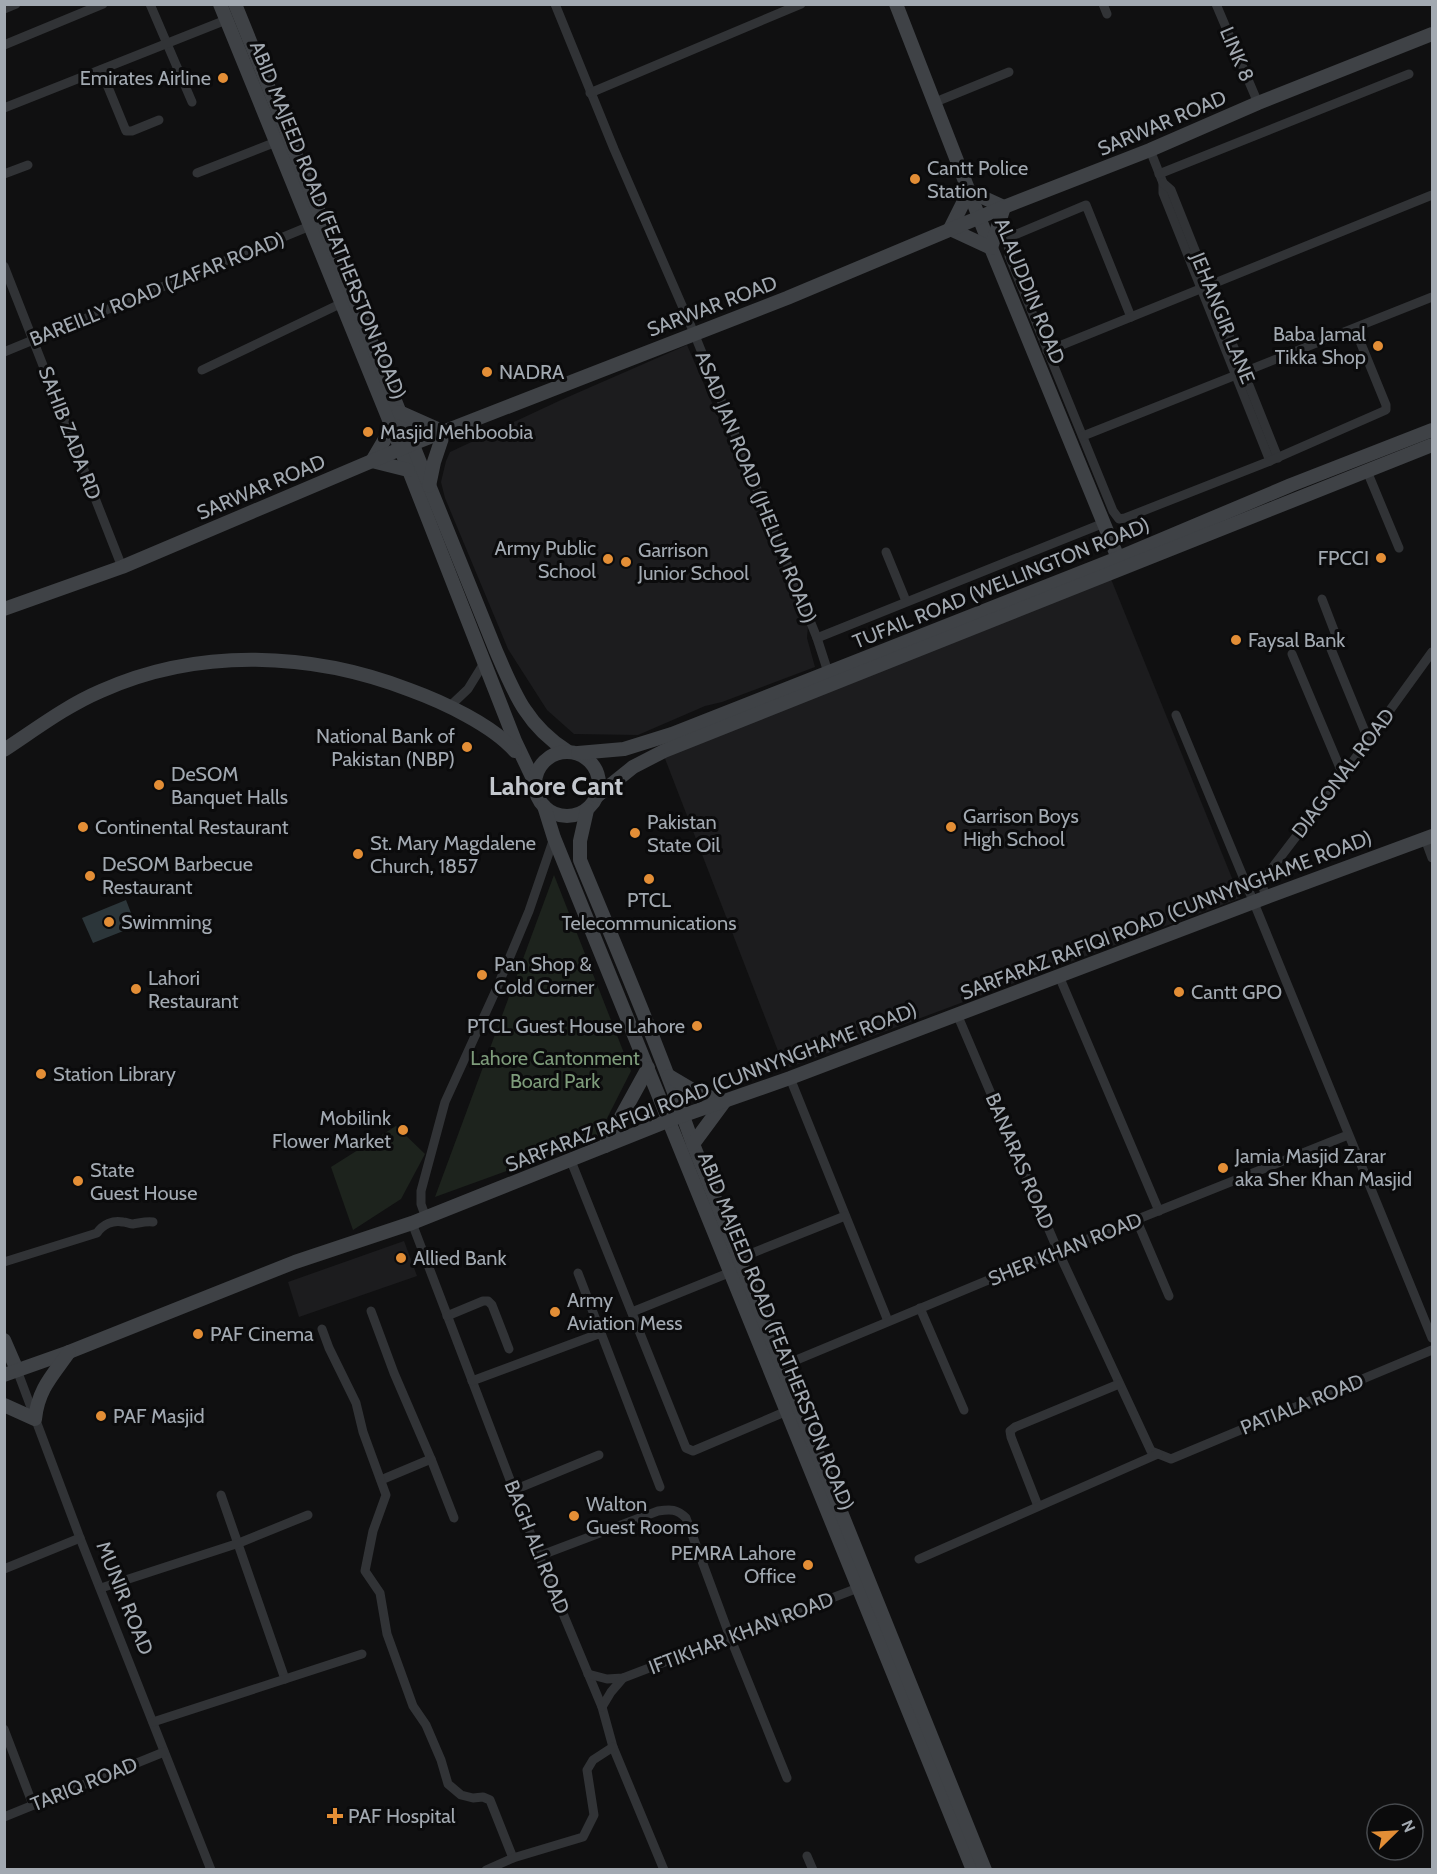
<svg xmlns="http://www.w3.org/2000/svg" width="1437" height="1874" font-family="Cabin,sans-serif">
<rect width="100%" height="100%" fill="#101011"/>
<g fill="#1c1c1e">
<path d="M 687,345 L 808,625 L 807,638 L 815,667 L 722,702 L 705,706 L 638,735 L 574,734 L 547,710 L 508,649 L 445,498 L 441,482 L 446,461 L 450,452 L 561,400 Z"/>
<path d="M 1111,579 L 1240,898 L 785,1069 L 664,756 Z"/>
<path d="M 404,1241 L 417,1276 L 299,1317 L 288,1282 Z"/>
</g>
<g fill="#1d231d">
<path d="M 554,875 L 631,1071 L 597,1138 L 435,1197 Z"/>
<path d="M 396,1126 L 425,1154 L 401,1199 L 353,1230 L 331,1167 Z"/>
</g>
<path fill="#2c363a" d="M 126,900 L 136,926 L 93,943 L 82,918 Z"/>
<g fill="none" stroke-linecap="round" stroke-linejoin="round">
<g stroke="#313336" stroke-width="9">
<path d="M 150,4 L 192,102"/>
<path d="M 555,4 L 614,149 L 694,333 L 817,638 L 828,672"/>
<path d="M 1103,4 L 1107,14"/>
<path d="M 1216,4 L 1258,103"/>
<path d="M 4,9 L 16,4"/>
<path d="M 4,45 L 103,4"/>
<path d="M 101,70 L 126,131 L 132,131 L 159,120"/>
<path d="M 590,93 L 801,4"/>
<path d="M 933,103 L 1009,72"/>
<path d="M 4,108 L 226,20"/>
<path d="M 1150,150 L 1163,183 L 1163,193 L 1270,461"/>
<path d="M 197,173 L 276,142"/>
<path d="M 4,174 L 28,165"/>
<path d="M 1159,174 L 1409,74"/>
<path d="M 1163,183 L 1171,190 L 1278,458"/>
<path d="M 4,266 L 122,567"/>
<path d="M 1131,317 L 1086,205 L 1012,236 L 1008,243 L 1009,256 L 1113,511 L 1119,519 L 1125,518 L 1270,461 L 1386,410 L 1386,405 L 1355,329"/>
<path d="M 1047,351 L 1432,195"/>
<path d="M 4,352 L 310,226"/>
<path d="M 202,370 L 342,303"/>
<path d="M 1083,436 L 1432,297"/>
<path d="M 1367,471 L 1399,548"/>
<path d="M 886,552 L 906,601"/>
<path d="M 1322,599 L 1337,638 L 1331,649 L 1368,739"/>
<path d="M 817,638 L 1104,523"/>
<path d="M 1292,654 L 1343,775"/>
<path d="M 449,707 L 468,689 L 484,663"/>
<path d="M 1176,715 L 1254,903 L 1432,1338"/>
<path d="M 1425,839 L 1432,858"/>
<path d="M 1267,897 L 1262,886 L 1266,876 L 1343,775 L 1432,652"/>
<path d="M 1059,976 L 1159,1211"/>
<path d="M 957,1014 L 1058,1251 L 1151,1451 L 1171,1459 L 1432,1350"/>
<path d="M 790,1078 L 888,1321"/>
<path d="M 571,1161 L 686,1448 L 693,1451 L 787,1411"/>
<path d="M 426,1218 L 421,1204 L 421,1191 L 445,1102 L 496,990 L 529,911 L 554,838"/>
<path d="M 1137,1221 L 1169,1296"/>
<path d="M 412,1223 L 539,1556 L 602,1707 L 613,1747 L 664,1870"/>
<path d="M 740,1258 L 845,1216"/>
<path d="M 4,1262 L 97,1233 C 103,1224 113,1220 123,1222 C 127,1222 129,1224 133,1224 C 140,1223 146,1221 153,1222"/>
<path d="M 578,1273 L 601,1333"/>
<path d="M 920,1308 L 964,1410"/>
<path d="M 371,1311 L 394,1373 L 431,1459 L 381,1480"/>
<path d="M 632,1312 L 731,1272"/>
<path d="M 447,1316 L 483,1301 L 488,1301 L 492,1305 L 509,1349"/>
<path d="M 322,1329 L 329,1348 L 356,1403 L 363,1432 L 386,1495 L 373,1531 L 365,1571 L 380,1593 L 387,1634 L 413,1706 L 426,1725 L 441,1760 L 448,1784 L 461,1795 L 473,1798 L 483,1797 L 490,1800 L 513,1858"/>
<path d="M 782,1366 L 1058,1251 L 1348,1135"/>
<path d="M 17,1370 L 80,1538 L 211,1870"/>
<path d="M 472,1381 L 601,1333 L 660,1487"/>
<path d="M 431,1459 L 454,1518"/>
<path d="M 514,1490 L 599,1455"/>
<path d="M 221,1495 L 285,1679"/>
<path d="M 1038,1506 L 1011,1437 L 1010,1431 L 1015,1427 L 1119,1384"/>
<path d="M 539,1556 L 658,1511 C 671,1509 677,1509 686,1518 L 730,1637 L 787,1778"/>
<path d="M 919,1559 L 1158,1454"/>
<path d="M 4,1569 L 80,1538"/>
<path d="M 101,1588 L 239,1543 L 308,1515"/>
<path d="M 588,1674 L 607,1679 L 623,1678 L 858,1588"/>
<path d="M 602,1707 L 611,1692 L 623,1678"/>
<path d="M 153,1722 L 362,1654"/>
<path d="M 4,1729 L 33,1805"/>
<path d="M 4,1817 L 164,1752"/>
<path d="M 807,1856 L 813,1870"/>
<path d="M 486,1870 L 513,1858 L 583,1837 L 594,1815 L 587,1770 L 593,1760 L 613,1747"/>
</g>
<g stroke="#3f4246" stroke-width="14">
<path d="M 220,4 L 392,427 L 515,741 L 535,783"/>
<path d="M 235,4 L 496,651 C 514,693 527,726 567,751"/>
<path d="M 896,4 L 991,248 L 1118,558"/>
<path d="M 969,191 L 1004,207 L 991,248 L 950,229 Z"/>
<path d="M 399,412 L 444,432 L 434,462 L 429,486"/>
<path d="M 392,427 L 372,461 L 408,470"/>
<path d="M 4,609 L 122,567 L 412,444 L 787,298 L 1004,207 L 1150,150 L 1258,103 L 1432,34"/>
<path d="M 4,750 C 36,729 66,706 101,691 C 199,647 312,652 410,690 C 443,702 492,725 515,751"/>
<circle cx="567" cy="784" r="32"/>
<path d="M 578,753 L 624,749 L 672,734 L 1118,558 L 1291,485 L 1432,430"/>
<path d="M 597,796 L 633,767 L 664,751 L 1432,445"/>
<path d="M 544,806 L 554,838 L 973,1870"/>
<path d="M 587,810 L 580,841 L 580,860 C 619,954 659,1048 693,1144 L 985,1870"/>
<path d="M 669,1076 L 696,1092 L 724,1102 L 693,1144"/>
<path d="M 605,1146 L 648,1068"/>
<path d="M 4,1340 L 17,1370"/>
<path d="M 4,1375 L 69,1352 L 295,1262 L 412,1223 L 670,1120 L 790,1078 L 1267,897 L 1432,836"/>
<path d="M 4,1405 L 35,1419 C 38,1389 53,1375 69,1352"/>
</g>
</g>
<g fill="#e38e36" stroke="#0b0b0c" stroke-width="2">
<circle cx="223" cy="78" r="6"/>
<circle cx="915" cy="179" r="6"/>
<circle cx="1378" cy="346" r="6"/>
<circle cx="487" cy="372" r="6"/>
<circle cx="368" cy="432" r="6"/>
<circle cx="1381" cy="558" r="6"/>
<circle cx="608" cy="559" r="6"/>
<circle cx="626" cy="562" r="6"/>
<circle cx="1236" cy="640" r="6"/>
<circle cx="467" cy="747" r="6"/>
<circle cx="159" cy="785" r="6"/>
<circle cx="83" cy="827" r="6"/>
<circle cx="951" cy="827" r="6"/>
<circle cx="635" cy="833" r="6"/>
<circle cx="358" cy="854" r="6"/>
<circle cx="90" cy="876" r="6"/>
<circle cx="649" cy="879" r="6"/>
<circle cx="109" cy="922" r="6"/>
<circle cx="482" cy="975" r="6"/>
<circle cx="136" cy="989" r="6"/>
<circle cx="1179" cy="992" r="6"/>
<circle cx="697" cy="1026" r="6"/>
<circle cx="41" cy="1074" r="6"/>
<circle cx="403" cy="1130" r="6"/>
<circle cx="1223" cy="1168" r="6"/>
<circle cx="78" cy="1181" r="6"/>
<circle cx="401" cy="1258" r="6"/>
<circle cx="555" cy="1312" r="6"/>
<circle cx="198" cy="1334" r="6"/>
<circle cx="101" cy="1416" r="6"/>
<circle cx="574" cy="1516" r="6"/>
<circle cx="808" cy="1565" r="6"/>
<path d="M332 1807h6v6h6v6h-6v6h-6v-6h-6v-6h6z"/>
</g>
<g text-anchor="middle" stroke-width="6" stroke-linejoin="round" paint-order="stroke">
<g font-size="20" fill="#a2a9b1" stroke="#0b0b0c">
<text transform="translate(1237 54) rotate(67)" y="7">LINK 8</text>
<text transform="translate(1162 123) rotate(-23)" y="7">SARWAR ROAD</text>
<text transform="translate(328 220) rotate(68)" y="7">ABID MAJEED ROAD (FEATHERSTON ROAD)</text>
<text transform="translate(157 289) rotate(-22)" y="7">BAREILLY ROAD (ZAFAR ROAD)</text>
<text transform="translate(1030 291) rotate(68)" y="7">ALAUDDIN ROAD</text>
<text transform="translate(712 306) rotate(-21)" y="7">SARWAR ROAD</text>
<text transform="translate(1223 318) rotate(68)" y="7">JEHANGIR LANE</text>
<text transform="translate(70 433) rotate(69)" y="7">SAHIB ZADA RD</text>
<text transform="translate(261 487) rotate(-23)" y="7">SARWAR ROAD</text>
<text transform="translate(756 487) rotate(68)" y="7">ASAD JAN ROAD (JHELUM ROAD)</text>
<text transform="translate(1001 583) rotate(-22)" y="7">TUFAIL ROAD (WELLINGTON ROAD)</text>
<text transform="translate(1343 773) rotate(-53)" y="7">DIAGONAL ROAD</text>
<text transform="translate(1166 915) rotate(-21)" y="7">SARFARAZ RAFIQI ROAD (CUNNYNGHAME ROAD)</text>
<text transform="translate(711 1087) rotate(-21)" y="7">SARFARAZ RAFIQI ROAD (CUNNYNGHAME ROAD)</text>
<text transform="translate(1020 1161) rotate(67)" y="7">BANARAS ROAD</text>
<text transform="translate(1065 1249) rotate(-22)" y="7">SHER KHAN ROAD</text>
<text transform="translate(776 1331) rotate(68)" y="7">ABID MAJEED ROAD (FEATHERSTON ROAD)</text>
<text transform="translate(1302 1404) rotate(-22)" y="7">PATIALA ROAD</text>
<text transform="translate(537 1547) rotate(68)" y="7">BAGH ALI ROAD</text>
<text transform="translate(125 1598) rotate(68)" y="7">MUNIR ROAD</text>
<text transform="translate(741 1633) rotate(-21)" y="7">IFTIKHAR KHAN ROAD</text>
<text transform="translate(84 1784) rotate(-22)" y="7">TARIQ ROAD</text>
</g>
<g font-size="20" fill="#a2a9b1" stroke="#0b0b0c" text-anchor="start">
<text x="211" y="85" text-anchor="end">Emirates Airline</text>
<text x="927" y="175">Cantt Police<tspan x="927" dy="23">Station</tspan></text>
<text x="1366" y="341" text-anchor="end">Baba Jamal<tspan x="1366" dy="23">Tikka Shop</tspan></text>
<text x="499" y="379">NADRA</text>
<text x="380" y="439">Masjid Mehboobia</text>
<text x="596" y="555" text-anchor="end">Army Public<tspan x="596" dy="23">School</tspan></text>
<text x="638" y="557">Garrison<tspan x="638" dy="23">Junior School</tspan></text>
<text x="1369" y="565" text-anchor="end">FPCCI</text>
<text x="1248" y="647">Faysal Bank</text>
<text x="455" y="743" text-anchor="end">National Bank of<tspan x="455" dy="23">Pakistan (NBP)</tspan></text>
<text x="171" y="781">DeSOM<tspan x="171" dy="23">Banquet Halls</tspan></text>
<text x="963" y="823">Garrison Boys<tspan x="963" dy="23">High School</tspan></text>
<text x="647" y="829">Pakistan<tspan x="647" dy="23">State Oil</tspan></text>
<text x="95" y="834">Continental Restaurant</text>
<text x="370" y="850">St. Mary Magdalene<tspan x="370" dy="23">Church, 1857</tspan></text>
<text x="102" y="871">DeSOM Barbecue<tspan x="102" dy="23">Restaurant</tspan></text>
<text x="649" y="907" text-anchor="middle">PTCL<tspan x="649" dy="23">Telecommunications</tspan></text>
<text x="121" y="929">Swimming</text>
<text x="494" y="971">Pan Shop &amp;<tspan x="494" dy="23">Cold Corner</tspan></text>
<text x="148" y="985">Lahori<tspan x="148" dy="23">Restaurant</tspan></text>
<text x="1191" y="999">Cantt GPO</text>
<text x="685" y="1033" text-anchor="end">PTCL Guest House Lahore</text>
<text x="53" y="1081">Station Library</text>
<text x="391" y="1125" text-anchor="end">Mobilink<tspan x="391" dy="23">Flower Market</tspan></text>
<text x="1235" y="1163">Jamia Masjid Zarar<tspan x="1235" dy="23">aka Sher Khan Masjid</tspan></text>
<text x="90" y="1177">State<tspan x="90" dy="23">Guest House</tspan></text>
<text x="413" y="1265">Allied Bank</text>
<text x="567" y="1307">Army<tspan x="567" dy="23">Aviation Mess</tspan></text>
<text x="210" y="1341">PAF Cinema</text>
<text x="113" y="1423">PAF Masjid</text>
<text x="586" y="1511">Walton<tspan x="586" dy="23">Guest Rooms</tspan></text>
<text x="796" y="1560" text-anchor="end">PEMRA Lahore<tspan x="796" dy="23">Office</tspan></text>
<text x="348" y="1823">PAF Hospital</text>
</g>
<g font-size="20" fill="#7d9b7a" stroke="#0b0b0c">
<text x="555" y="1065">Lahore Cantonment<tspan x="555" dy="23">Board Park</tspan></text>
</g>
<g font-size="26" font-weight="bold" fill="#c3c7cd" stroke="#0b0b0c">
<text x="556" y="795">Lahore Cant</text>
</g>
</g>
<rect width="1437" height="1874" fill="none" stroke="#a2a9b1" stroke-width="12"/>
<g transform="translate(1395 1832) rotate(66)"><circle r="28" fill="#0b0b0c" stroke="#474a4e" stroke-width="1.5"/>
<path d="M0-4.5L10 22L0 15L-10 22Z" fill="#e38e36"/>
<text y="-9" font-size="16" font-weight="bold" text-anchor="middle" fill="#a2a9b1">N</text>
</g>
</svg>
